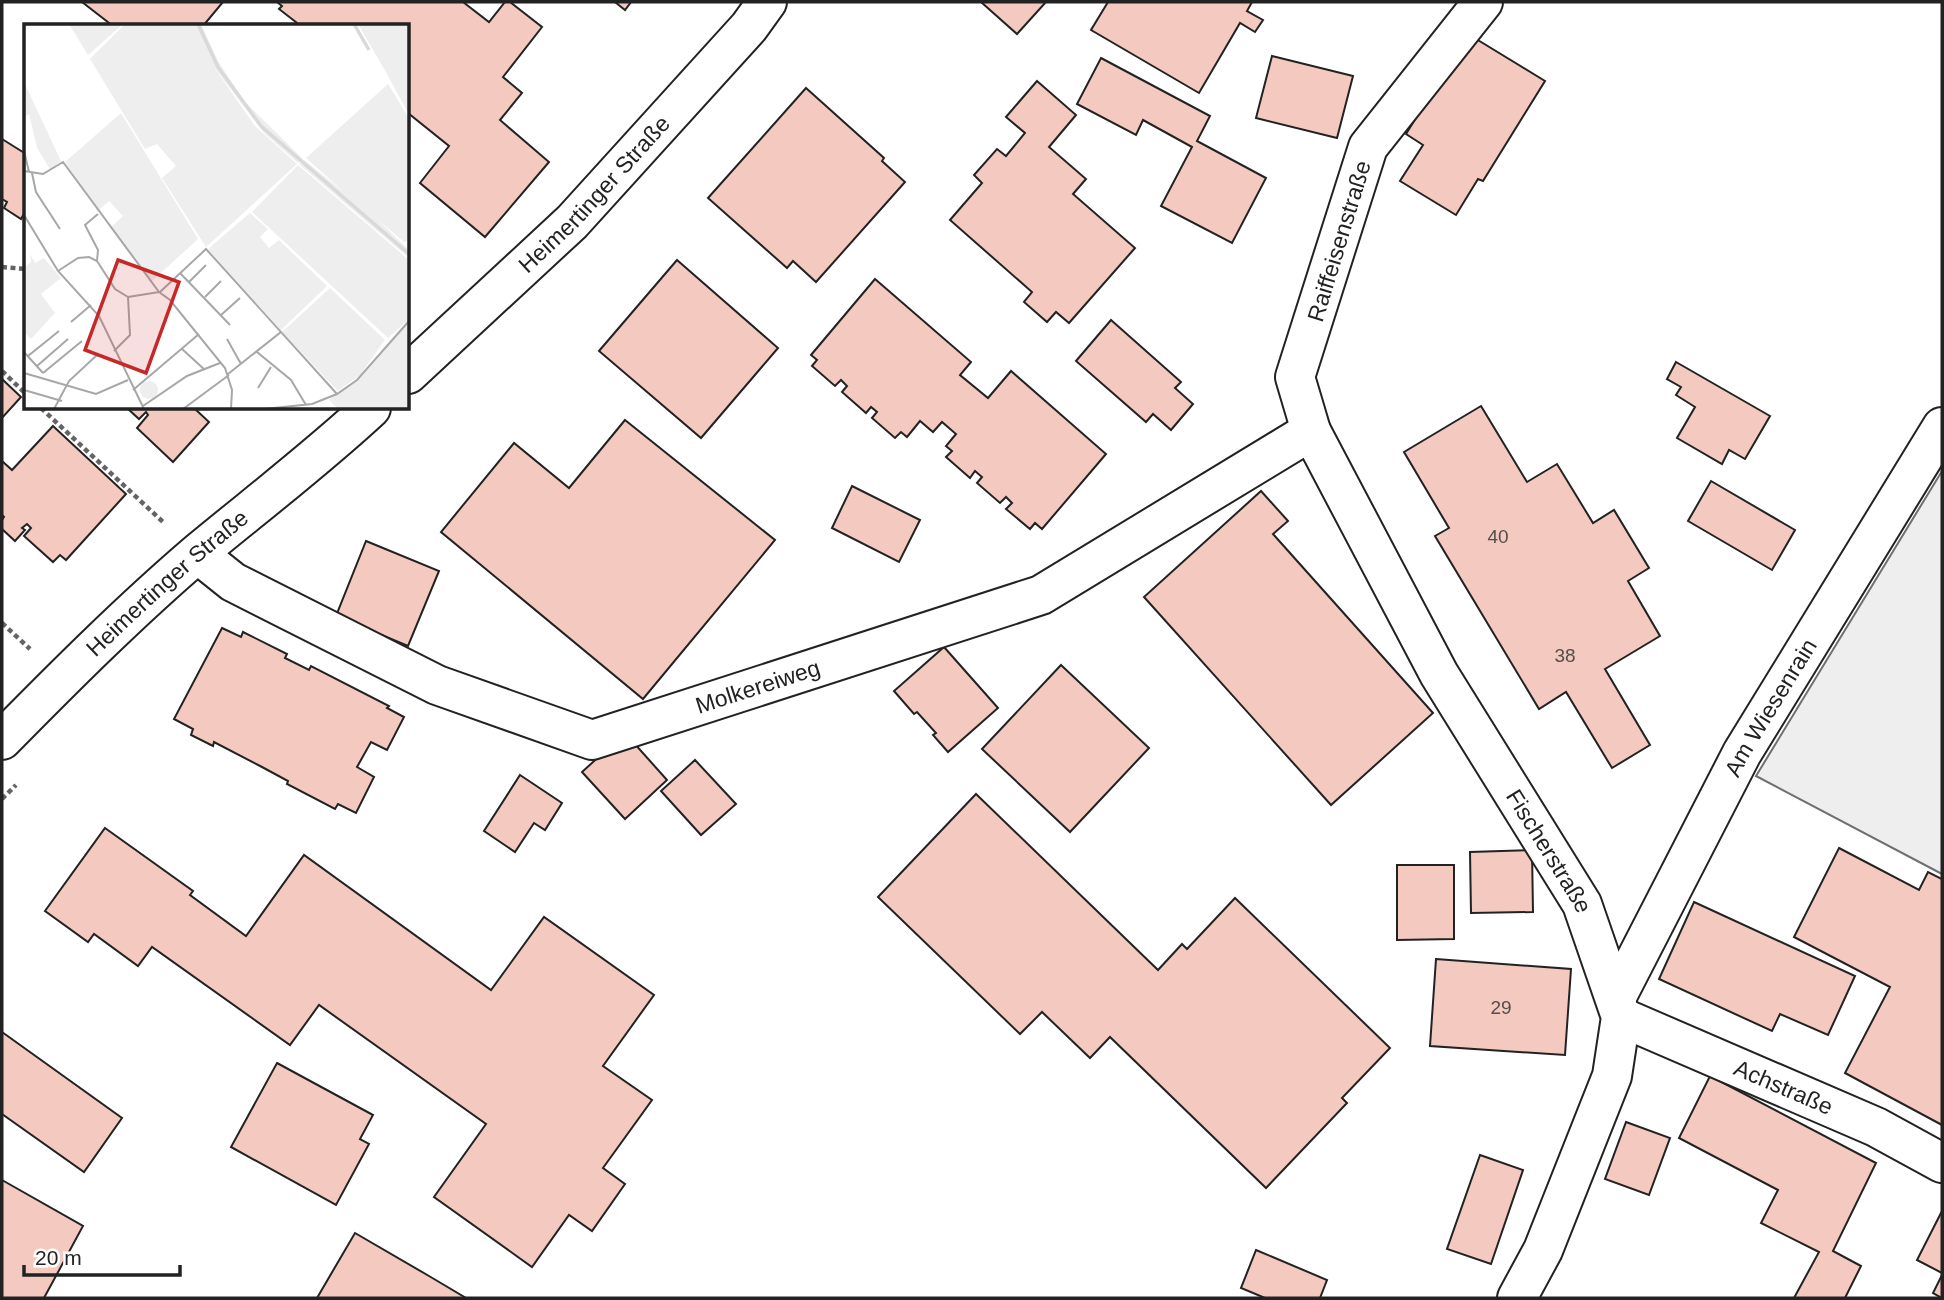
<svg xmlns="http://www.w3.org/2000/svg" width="1944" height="1300" font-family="Helvetica,sans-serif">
<rect width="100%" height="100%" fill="#fff"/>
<path fill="#eee" stroke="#6f6f6f" stroke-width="2" d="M 1942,471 L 1942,874 L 1756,776 Z"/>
<g fill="#f3c9c0" stroke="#222" stroke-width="2">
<path d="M 82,2 L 223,2 L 203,26 L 113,26 Z"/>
<path d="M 277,2 L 463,2 L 489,22 L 505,2 L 510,2 L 542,27 L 503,77 L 522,93 L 500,120 L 549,162 L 485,237 L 420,183 L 449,146 L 408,113 L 408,26 L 301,26 L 279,9 L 282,6 Z"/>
<path d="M 615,2 L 631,2 L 625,10 Z"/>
<path d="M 981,2 L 1046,2 L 1017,34 Z"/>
<path d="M 1108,2 L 1252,2 L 1247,11 L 1263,20 L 1255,32 L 1240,23 L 1199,93 L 1091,30 Z"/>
<path d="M 1468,34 L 1545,81 L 1483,181 L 1478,179 L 1456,215 L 1400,181 L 1423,145 L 1406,134 Z"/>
<path d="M 1272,56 L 1353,76 L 1337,138 L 1256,118 Z"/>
<path d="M 1101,58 L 1210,116 L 1197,141 L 1266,178 L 1232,243 L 1161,206 L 1192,147 L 1143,120 L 1136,135 L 1077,104 Z"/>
<path d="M 1037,81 L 1076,115 L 1049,147 L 1086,179 L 1073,194 L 1135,248 L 1069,323 L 1056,312 L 1047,322 L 1024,302 L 1032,292 L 950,220 L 982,183 L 974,175 L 997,149 L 1006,156 L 1025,133 L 1006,117 Z"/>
<path d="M 806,88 L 884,158 L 882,161 L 905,182 L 816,282 L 793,261 L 787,268 L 708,198 Z"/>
<path d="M 2,139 L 26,154 L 26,213 L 25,212 L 21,219 L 4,208 L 7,202 L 2,199 Z"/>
<path d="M 677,260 L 778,348 L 701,438 L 599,351 Z"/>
<path d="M 875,279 L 971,362 L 960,375 L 988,398 L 1011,371 L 1106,454 L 1042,529 L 1035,523 L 1030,529 L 1006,509 L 1012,503 L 1006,497 L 1000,503 L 977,483 L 982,477 L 975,471 L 970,478 L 946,457 L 952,451 L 946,446 L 956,434 L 942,422 L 933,432 L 920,421 L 907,437 L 901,432 L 895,438 L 872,418 L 877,412 L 871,407 L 866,413 L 842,392 L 847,386 L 841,380 L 835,386 L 812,366 L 817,360 L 811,355 Z"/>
<path d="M 1111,320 L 1181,382 L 1175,388 L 1193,404 L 1171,430 L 1153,414 L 1146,422 L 1076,361 Z"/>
<path d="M 1676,362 L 1770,416 L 1745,459 L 1729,450 L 1722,464 L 1677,438 L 1695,407 L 1676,395 L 1681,387 L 1667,379 Z"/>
<path d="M 2,379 L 21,397 L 2,418 Z"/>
<path d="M 1481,406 L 1527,482 L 1557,464 L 1593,523 L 1614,510 L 1649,568 L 1628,581 L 1660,636 L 1605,669 L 1650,745 L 1612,768 L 1566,692 L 1539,709 L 1435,536 L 1449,528 L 1404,452 Z"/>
<path d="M 127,408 L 194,408 L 209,422 L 173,462 L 137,428 L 148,415 L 146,412 L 139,419 Z"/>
<path d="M 625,420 L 775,540 L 643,699 L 441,532 L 514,443 L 569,488 Z"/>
<path d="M 53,426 L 126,494 L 66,560 L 60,555 L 53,562 L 24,536 L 31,528 L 27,524 L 22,528 L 25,530 L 15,541 L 2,529 L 2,520 L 4,517 L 2,515 L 2,461 L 12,470 Z"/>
<path d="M 1711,481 L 1795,530 L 1772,570 L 1688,521 Z"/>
<path d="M 852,486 L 920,520 L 899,562 L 832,528 Z"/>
<path d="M 1261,491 L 1288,521 L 1273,534 L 1433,713 L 1331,805 L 1144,597 Z"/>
<path d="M 366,541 L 439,571 L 408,646 L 336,616 Z"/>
<path d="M 222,628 L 241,637 L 243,632 L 287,654 L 285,658 L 309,670 L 311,666 L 389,706 L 387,708 L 404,717 L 387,750 L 371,742 L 357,767 L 374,777 L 356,813 L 338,804 L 335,809 L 287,784 L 288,781 L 262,767 L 214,742 L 213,746 L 191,735 L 193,729 L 174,719 Z"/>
<path d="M 944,647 L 998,708 L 948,752 L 933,735 L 936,733 L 926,722 L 917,712 L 914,714 L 894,691 Z"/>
<path d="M 1061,665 L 1149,748 L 1070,832 L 982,749 Z"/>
<path d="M 625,733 L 667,780 L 625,819 L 582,772 Z"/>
<path d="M 695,760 L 736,804 L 701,835 L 661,791 Z"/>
<path d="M 520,775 L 562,803 L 545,830 L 534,823 L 515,852 L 484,831 Z"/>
<path d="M 976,794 L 1158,970 L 1182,944 L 1187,949 L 1235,898 L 1390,1048 L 1342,1098 L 1347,1103 L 1266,1188 L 1110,1037 L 1090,1058 L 1042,1012 L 1020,1034 L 878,897 Z"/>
<path d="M 105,828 L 193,891 L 190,895 L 246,936 L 304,855 L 491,990 L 544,917 L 654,995 L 603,1066 L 652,1100 L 603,1168 L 625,1184 L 592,1231 L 569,1215 L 532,1267 L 434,1197 L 486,1124 L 319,1005 L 290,1045 L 152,947 L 138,966 L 94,934 L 88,942 L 45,911 Z"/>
<path d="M 1839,848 L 1919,890 L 1928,872 L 1942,879 L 1942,1125 L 1845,1073 L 1890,987 L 1794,937 Z"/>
<path d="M 1532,850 L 1533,912 L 1471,913 L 1470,852 Z"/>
<path d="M 1397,865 L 1454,865 L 1454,939 L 1397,940 Z"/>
<path d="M 1694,902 L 1855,976 L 1828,1035 L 1780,1014 L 1772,1031 L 1659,979 Z"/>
<path d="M 1436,959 L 1571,969 L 1565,1055 L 1430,1046 Z"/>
<path d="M 2,1032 L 122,1118 L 84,1172 L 2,1114 Z"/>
<path d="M 277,1063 L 373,1115 L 360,1139 L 369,1144 L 336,1205 L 231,1147 Z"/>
<path d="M 1710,1076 L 1876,1163 L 1833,1251 L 1861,1266 L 1845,1298 L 1794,1298 L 1819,1252 L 1761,1223 L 1778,1190 L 1679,1138 Z"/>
<path d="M 1626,1122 L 1670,1138 L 1649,1195 L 1605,1179 Z"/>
<path d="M 1480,1155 L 1523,1170 L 1491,1264 L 1447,1249 Z"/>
<path d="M 2,1180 L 83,1226 L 44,1298 L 2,1298 Z"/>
<path d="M 1942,1211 L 1942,1273 L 1917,1260 Z"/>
<path d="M 355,1233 L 429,1276 L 466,1298 L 317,1298 Z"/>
<path d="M 1256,1250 L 1327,1280 L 1320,1298 L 1265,1298 L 1241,1288 Z"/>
<path d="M 1942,1275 L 1942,1298 L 1933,1293 Z"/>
</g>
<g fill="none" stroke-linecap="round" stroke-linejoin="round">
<defs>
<g id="street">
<path id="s1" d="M 1483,2 L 1368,147 L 1295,377 L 1311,431 L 1439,674 L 1582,904 L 1621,1017 L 1612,1076 L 1543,1250 L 1517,1298"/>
<path id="s2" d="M 198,554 L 233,582 L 437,685 L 592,740 L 1041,595 L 1311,431"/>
<path id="s3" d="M 1616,998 L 1742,753 L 1942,427"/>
<path id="s4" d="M 1621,1017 L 1876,1127 L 1942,1163"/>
</g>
<g id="secondary">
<path id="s5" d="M 408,374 L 572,222 L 749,27 L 767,2"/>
<path id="s6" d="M 2,740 C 65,676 130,611 199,552 C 257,504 316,459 371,408"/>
</g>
</defs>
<use href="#street" stroke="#222" stroke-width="42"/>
<use href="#secondary" stroke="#222" stroke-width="42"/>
<g stroke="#646464" stroke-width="4.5" stroke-dasharray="5 3.5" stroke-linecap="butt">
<path d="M 2,267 L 26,269"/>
<path d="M 2,371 L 26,394"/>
<path d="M 41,408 L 163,522"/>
<path d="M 2,623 L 30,649"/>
<path d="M 2,799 L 16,785"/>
</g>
<use href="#street" stroke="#fff" stroke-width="38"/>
<use href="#secondary" stroke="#fff" stroke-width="38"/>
</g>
<g text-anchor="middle" stroke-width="5" stroke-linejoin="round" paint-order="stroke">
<g font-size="19" fill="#564c4a">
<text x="1498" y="543">40</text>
<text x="1565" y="662">38</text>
<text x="1501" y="1014">29</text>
</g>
<g font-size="23" fill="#222" stroke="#fff">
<text dy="8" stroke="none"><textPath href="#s5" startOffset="259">Heimertinger Straße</textPath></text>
<text transform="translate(1339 241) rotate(-73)" y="8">Raiffeisenstraße</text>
<text dy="8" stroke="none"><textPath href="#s6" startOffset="228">Heimertinger Straße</textPath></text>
<text dy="8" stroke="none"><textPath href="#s2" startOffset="612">Molkereiweg</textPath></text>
<text dy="8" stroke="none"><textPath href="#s3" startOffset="329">Am Wiesenrain</textPath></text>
<text dy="8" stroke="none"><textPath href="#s1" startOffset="966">Fischerstraße</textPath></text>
<text dy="8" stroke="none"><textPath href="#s4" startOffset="177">Achstraße</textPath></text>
</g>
</g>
<g transform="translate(24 24)">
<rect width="385" height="385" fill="#fff"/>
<path d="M 45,0 L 99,0 L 64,31 ZM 101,0 L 177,0 L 194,37 L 220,77 L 279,135 L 274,139 L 240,109 L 189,42 L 231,102 L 273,140 L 182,223 L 138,154 L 152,142 L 133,120 L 121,125 L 66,35 ZM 334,0 L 385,0 L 385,91 L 363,50 ZM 0,58 L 37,137 L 26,145 L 13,124 L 5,90 L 0,93 ZM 364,60 L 385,94 L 385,216 L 380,218 L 353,195 L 385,226 L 385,234 L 275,140 L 280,136 L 320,168 L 282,134 ZM 97,89 L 174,215 L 127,258 L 86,204 L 99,192 L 85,177 L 74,187 L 41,138 ZM 274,141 L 385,236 L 385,295 L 364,314 L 228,188 ZM 226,189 L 244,205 L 236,213 L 245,224 L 255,216 L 303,262 L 257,306 L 184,225 ZM 6,230 L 11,239 L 20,234 L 37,254 L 17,270 L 31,289 L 7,315 L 0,308 L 0,243 L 7,238 ZM 306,264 L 361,316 L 336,351 L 314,367 L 258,308 ZM 385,298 L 385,385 L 314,385 L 305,376 L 340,350 ZM116 366a9 9 0 1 1 18 0a9 9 0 1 1-18 0Z" fill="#eee"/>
<path fill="none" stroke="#d9d9d9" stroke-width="3.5" d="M 174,0 L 194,43 L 237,102 L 385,230M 330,0 L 345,26"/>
<path fill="none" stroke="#a7a7a7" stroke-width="2" d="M 0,127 L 5,148M 0,147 L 19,150 L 39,138 L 135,268M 8,149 L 12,168 L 36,205M 0,191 L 34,247 L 75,292 L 120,385M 73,237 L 74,226 L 61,201 L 74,190M 34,247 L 54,234 L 65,233 L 73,237 L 91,265 L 104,273M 156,249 L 206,301M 165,258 L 182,241M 136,268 L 182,225 L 313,370M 104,273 L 135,268 L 146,276 L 201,344 L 208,366 L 207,385M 181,273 L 197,257M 197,291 L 216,274M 47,298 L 67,281M 203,315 L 217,340M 158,325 L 181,346M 90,327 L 106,311 L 104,273M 0,328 L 19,349M 233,328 L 267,356 L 282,381M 4,332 L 35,307M 13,342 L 44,315M 0,349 L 72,370 L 104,356M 19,349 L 58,317M 204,350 L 257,308M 234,364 L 247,343M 0,366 L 38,377M 109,366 L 175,310M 119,382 L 163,352 L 196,339M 30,385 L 45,357 L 73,331M 159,385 L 205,351M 240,385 L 288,380 L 313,370 L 333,356 L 385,297"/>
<path fill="#c62828" fill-opacity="0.15" stroke="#c62828" stroke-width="3.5" d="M 94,236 L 155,258 L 122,349 L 61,326 Z"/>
<rect width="385" height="385" fill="none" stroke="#222" stroke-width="3.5"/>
</g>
<rect width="1944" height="1300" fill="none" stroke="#222222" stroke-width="7"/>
<path d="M24 1265v10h156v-10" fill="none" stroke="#222222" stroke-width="3.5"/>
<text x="35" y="1265" font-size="21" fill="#222222" stroke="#ffffff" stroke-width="5" paint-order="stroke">20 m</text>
</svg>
